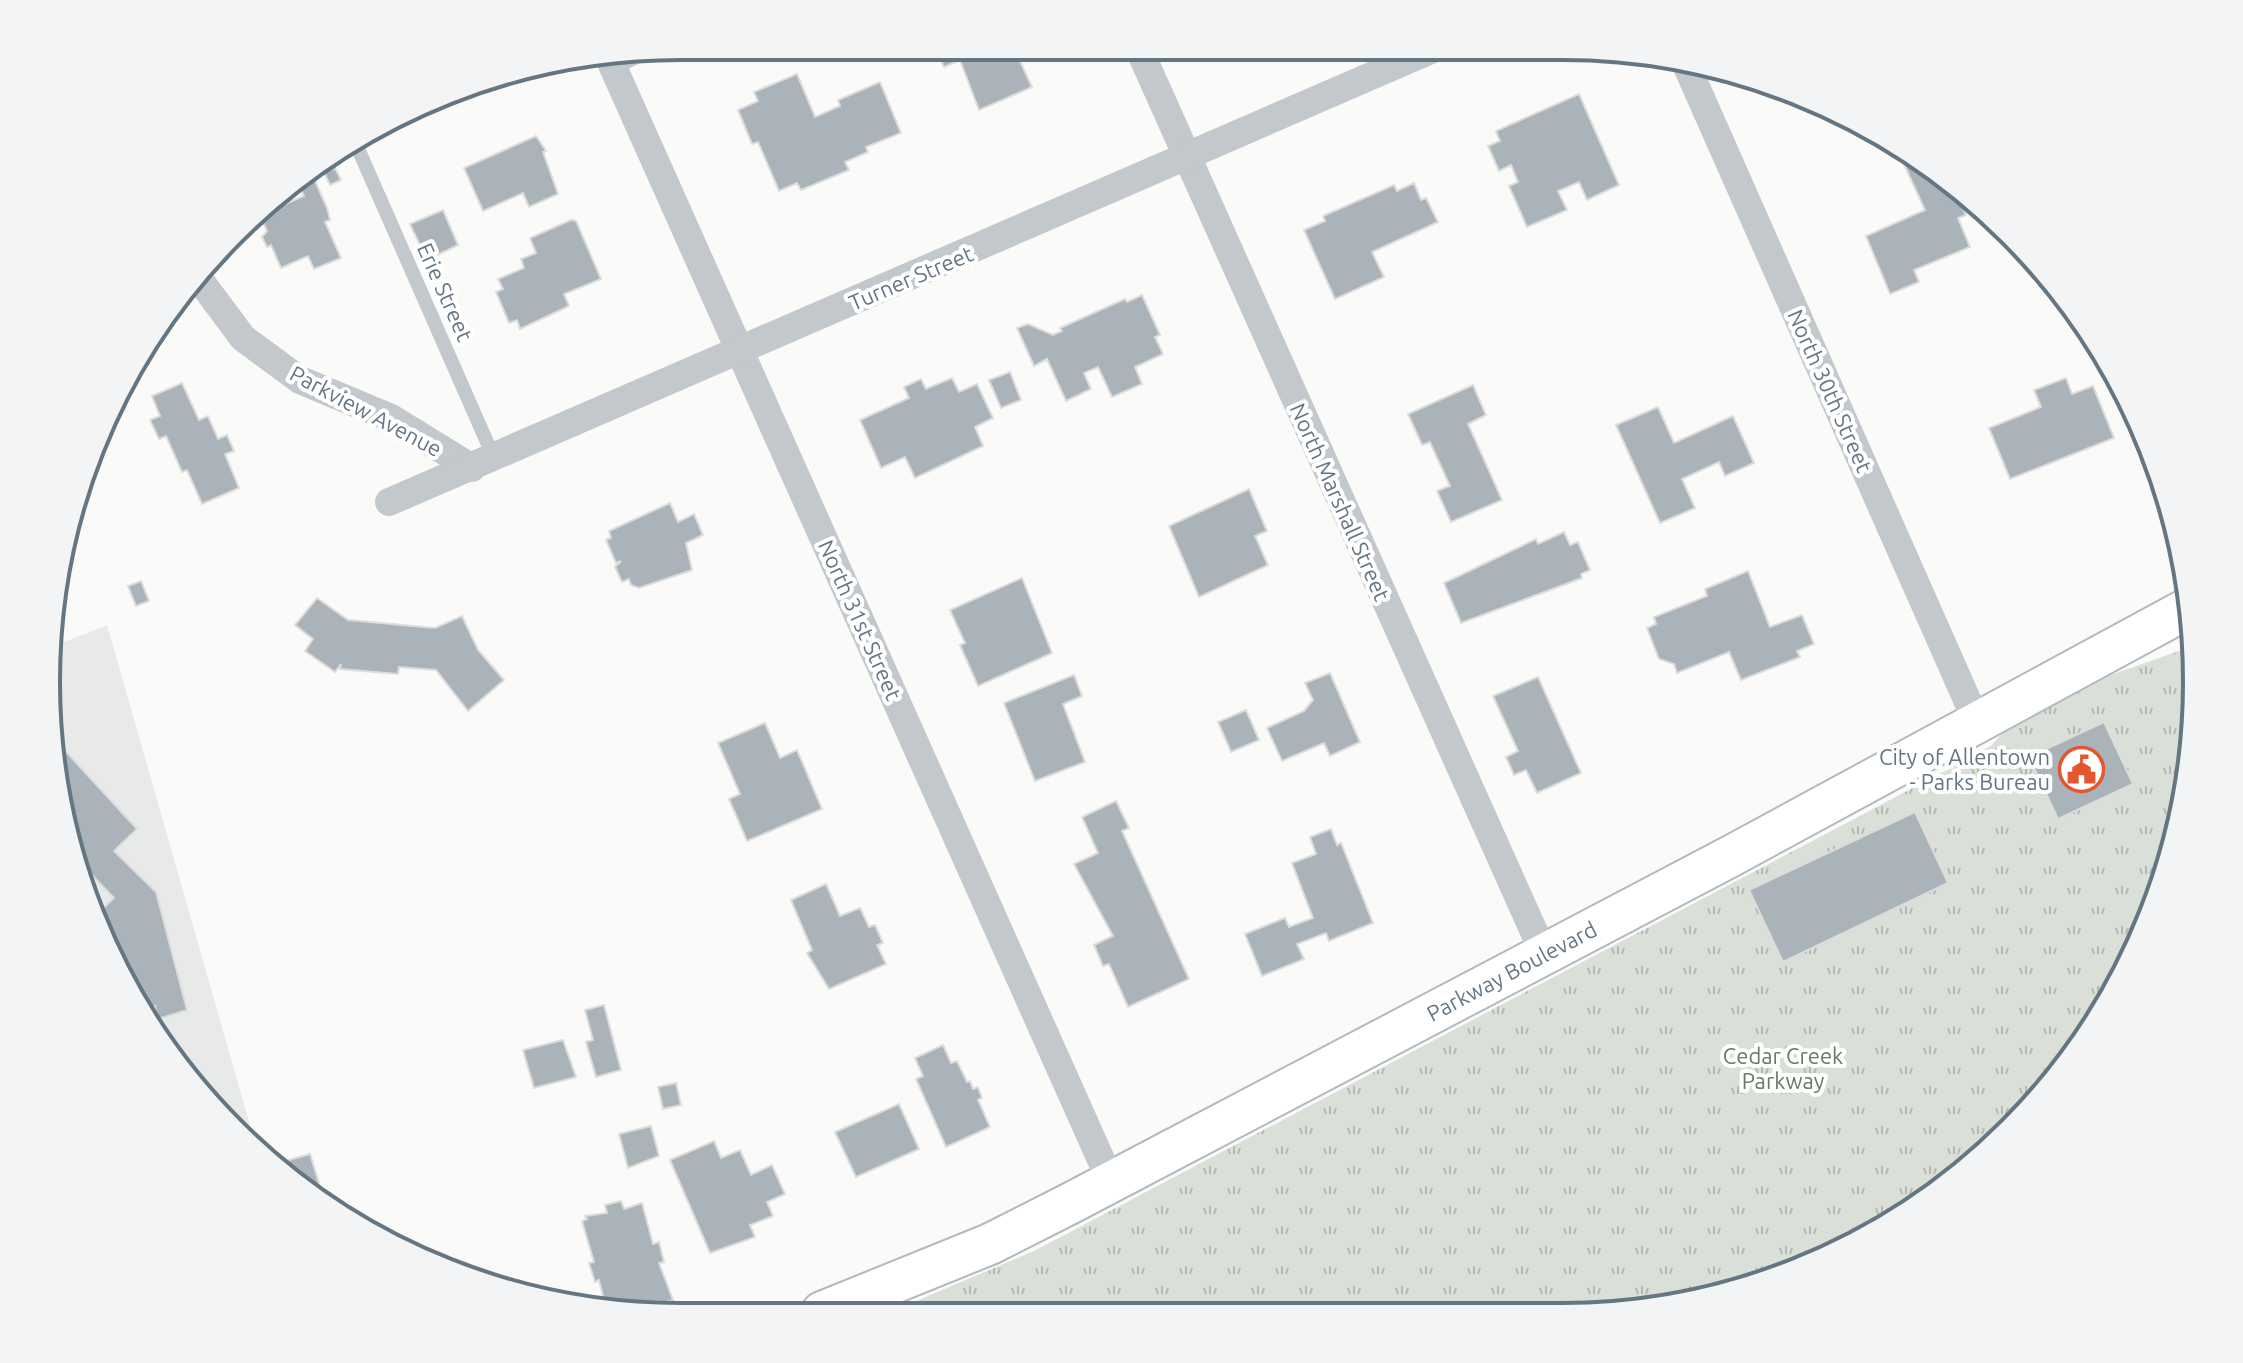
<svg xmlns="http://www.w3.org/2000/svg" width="2243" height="1363" font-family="Ubuntu,sans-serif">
<defs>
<pattern id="park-tufts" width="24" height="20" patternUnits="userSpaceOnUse" patternTransform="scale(2)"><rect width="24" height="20" fill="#dadfd7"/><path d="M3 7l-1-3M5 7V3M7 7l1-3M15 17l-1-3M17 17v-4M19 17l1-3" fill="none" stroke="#b4b9b4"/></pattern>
</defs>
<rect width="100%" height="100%" fill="#fafaf8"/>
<path fill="#e8e9e9" d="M 107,625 L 255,1143 L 153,1035 L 80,885 L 46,681 L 52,647 Z"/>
<path fill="url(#park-tufts)" d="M 2193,646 L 2196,723 L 2175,846 L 2132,962 L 2066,1068 L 1980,1160 L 1879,1232 L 1765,1283 L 1604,1316 L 888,1313 L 1034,1251 L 1945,771 L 1992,745 L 2004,731 L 2108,676 Z"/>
<g fill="#aab3b9" stroke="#dcdcda" stroke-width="2">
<path d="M 935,47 L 1014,48 L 1032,87 L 979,110 L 960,60 L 944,67 Z"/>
<path d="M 797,74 L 815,117 L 840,106 L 838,100 L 880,82 L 901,133 L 866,147 L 868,152 L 845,162 L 849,170 L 801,190 L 797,183 L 779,191 L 758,142 L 752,144 L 738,110 L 758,101 L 754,92 Z"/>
<path d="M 1579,94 L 1619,185 L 1587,200 L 1579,182 L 1558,191 L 1567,210 L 1527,227 L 1509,186 L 1518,182 L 1511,165 L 1499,171 L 1488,146 L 1500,141 L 1496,131 Z"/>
<path d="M 536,136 L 546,151 L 543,152 L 558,194 L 529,207 L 523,193 L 483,211 L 464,168 Z"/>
<path d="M 1901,150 L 1951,180 L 1966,215 L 1958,218 L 1970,247 L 1914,270 L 1919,282 L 1890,294 L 1866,236 L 1925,210 L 1898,151 Z"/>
<path d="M 335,168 L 341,180 L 330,185 L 324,172 Z"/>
<path d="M 312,174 L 327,208 L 330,220 L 325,222 L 341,258 L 314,269 L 308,256 L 281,268 L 271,245 L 267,247 L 262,237 L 267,231 L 260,215 L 304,196 L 297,180 Z"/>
<path d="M 1414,183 L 1421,200 L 1426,198 L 1438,222 L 1372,252 L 1384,277 L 1335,299 L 1304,230 L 1325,221 L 1323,216 L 1394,185 L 1397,191 Z"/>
<path d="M 443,210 L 458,245 L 427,260 L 410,224 Z"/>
<path d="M 571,220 L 576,221 L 601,279 L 564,294 L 569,306 L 520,329 L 517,320 L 509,323 L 496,292 L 503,289 L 498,279 L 524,268 L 521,259 L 536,253 L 530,238 Z"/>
<path d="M 1142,295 L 1160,335 L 1155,337 L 1163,354 L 1135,367 L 1142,384 L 1112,397 L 1098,367 L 1084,373 L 1091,389 L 1066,401 L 1047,359 L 1034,366 L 1017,328 L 1028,324 L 1053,335 L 1062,331 L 1060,328 L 1125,299 L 1127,302 Z"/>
<path d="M 1010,372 L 1021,400 L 1001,408 L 989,380 Z"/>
<path d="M 952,378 L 959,392 L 977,384 L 993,418 L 975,427 L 983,446 L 915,478 L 905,457 L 881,468 L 860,420 L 909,398 L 904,387 L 921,379 L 926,389 Z"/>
<path d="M 2066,378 L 2072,394 L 2093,386 L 2114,438 L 2010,479 L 1989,428 L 2041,407 L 2034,390 Z"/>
<path d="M 182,383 L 199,420 L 208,416 L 218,439 L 227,435 L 234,451 L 225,454 L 239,488 L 202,504 L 187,470 L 182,472 L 166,436 L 159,439 L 150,420 L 160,416 L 152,396 Z"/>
<path d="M 1473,385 L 1486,415 L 1468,424 L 1502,500 L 1451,522 L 1437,491 L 1450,486 L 1430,442 L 1422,445 L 1408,414 Z"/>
<path d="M 1658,407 L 1674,443 L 1733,416 L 1754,463 L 1725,476 L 1719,462 L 1682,479 L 1695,508 L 1660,523 L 1616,425 Z"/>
<path d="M 1249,489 L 1267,531 L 1255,536 L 1268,565 L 1199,597 L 1169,526 Z"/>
<path d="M 670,503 L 678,522 L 694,514 L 703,535 L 686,543 L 692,570 L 639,588 L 631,585 L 629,579 L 622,582 L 615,567 L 621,561 L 616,563 L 606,540 L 611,538 L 609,531 Z"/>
<path d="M 1564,532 L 1570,545 L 1578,542 L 1590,570 L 1581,574 L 1582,578 L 1461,623 L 1444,583 L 1536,539 L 1538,544 Z"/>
<path d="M 1748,571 L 1770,627 L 1802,615 L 1814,644 L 1797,651 L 1800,657 L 1741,680 L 1729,652 L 1677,673 L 1674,664 L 1659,659 L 1647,628 L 1656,624 L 1654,617 L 1707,596 L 1705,589 Z"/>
<path d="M 1022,578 L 1052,653 L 978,686 L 960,645 L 965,643 L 950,610 Z"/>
<path d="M 141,581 L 149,601 L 136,606 L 128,586 Z"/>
<path d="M 317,598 L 348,620 L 435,628 L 462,616 L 478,650 L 504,680 L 468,711 L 436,670 L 399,667 L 398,674 L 340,669 L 341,664 L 335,672 L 305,651 L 313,639 L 295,625 Z"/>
<path d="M 1330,673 L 1360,742 L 1330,756 L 1324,743 L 1282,761 L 1267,728 L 1304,711 L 1313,700 L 1305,683 Z"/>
<path d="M 1074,675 L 1082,696 L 1063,704 L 1085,762 L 1035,781 L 1004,703 Z"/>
<path d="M 1538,677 L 1581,773 L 1537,793 L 1526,770 L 1514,775 L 1506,757 L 1518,751 L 1493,696 Z"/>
<path d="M 1246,710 L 1259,740 L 1231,752 L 1218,722 Z"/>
<path d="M 2104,722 L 2133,784 L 2058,819 L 2029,757 Z"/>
<path d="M 765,723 L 780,758 L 797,750 L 822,809 L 747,841 L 729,799 L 740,794 L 718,743 Z"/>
<path d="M 56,741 L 137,829 L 114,851 L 156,892 L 187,1010 L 158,1019 L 155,1006 L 141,1010 L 131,989 L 117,941 L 96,915 L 114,898 L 91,874 L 84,881 L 78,875 Z"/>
<path d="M 1116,801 L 1129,828 L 1122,831 L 1189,979 L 1128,1007 L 1109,964 L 1103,966 L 1094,945 L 1113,936 L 1074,864 L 1098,853 L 1082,817 Z"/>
<path d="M 1915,812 L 1948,883 L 1783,962 L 1749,890 Z"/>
<path d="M 1331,829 L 1337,845 L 1341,843 L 1373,923 L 1329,941 L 1326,933 L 1297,944 L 1304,959 L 1262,976 L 1245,934 L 1285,918 L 1289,927 L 1313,918 L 1292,863 L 1316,854 L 1310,837 Z"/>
<path d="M 826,884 L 840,916 L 860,908 L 869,927 L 875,925 L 883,943 L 877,945 L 886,964 L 829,989 L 807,953 L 812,950 L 791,900 Z"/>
<path d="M 604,1005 L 621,1070 L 596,1077 L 586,1042 L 593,1040 L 585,1010 Z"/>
<path d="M 563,1040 L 576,1077 L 534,1088 L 523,1050 Z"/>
<path d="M 943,1045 L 951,1063 L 957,1061 L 967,1082 L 970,1081 L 973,1089 L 978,1087 L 982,1098 L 978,1100 L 990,1127 L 946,1147 L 916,1079 L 923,1076 L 915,1058 Z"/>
<path d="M 676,1083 L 681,1105 L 663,1109 L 658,1087 Z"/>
<path d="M 899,1104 L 919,1149 L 856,1177 L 835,1132 Z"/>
<path d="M 651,1126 L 659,1156 L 628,1168 L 619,1134 Z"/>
<path d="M 714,1141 L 721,1158 L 740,1150 L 751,1175 L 772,1165 L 785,1194 L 767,1202 L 773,1216 L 750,1225 L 755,1237 L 710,1253 L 670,1160 Z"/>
<path d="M 310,1154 L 321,1190 L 313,1193 L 315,1197 L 295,1186 L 275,1164 Z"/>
<path d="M 621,1201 L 624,1209 L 642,1203 L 653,1244 L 659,1242 L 664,1262 L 659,1263 L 673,1300 L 629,1312 L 607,1312 L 599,1280 L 595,1282 L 589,1263 L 594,1262 L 582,1221 L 587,1219 L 585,1216 L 607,1213 L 605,1205 Z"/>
</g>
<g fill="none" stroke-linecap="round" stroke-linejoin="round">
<defs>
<g id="secondary">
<path id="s1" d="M 822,1312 L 990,1244 L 1071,1203 L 1733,855 L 2192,606"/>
</g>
</defs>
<use href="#secondary" stroke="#b3babf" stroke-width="44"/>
<g stroke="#c3c8cc" stroke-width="14">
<path d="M 613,68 L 650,51"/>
<path d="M 356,144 L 494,458"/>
</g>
<g stroke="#c3c8cc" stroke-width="28">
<path d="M 1139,49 L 1544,954"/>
<path d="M 609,58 L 1111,1182"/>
<path d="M 1685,62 L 1976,720"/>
<path d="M 199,279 L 243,338 L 300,380 L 391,418 L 472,468"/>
<path d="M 389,502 L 1431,50"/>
</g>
<use href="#secondary" stroke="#fff" stroke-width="40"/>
</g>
<defs>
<symbol id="civic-ring" viewBox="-11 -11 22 22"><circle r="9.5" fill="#fff" stroke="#e4572e" stroke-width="1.5"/><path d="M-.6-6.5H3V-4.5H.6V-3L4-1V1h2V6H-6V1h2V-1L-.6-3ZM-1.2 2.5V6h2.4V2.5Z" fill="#e4572e"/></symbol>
</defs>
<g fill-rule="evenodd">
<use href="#civic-ring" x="2056" y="744" width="51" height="51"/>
</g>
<g text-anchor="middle" stroke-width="8" stroke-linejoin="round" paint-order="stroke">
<g font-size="22" fill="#657683" stroke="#fff">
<text transform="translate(911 278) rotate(-23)" y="8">Turner Street</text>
<text transform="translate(445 292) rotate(66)" y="8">Erie Street</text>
<text transform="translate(1830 391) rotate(66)" y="8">North 30th Street</text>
<text transform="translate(366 411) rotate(28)" y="8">Parkview Avenue</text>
<text transform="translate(1340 502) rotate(66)" y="8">North Marshall Street</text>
<text transform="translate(860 620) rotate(66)" y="8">North 31st Street</text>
<text dy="8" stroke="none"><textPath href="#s1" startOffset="770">Parkway Boulevard</textPath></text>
</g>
<g font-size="22" fill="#657683" stroke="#fff" text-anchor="end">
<text x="2050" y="765">City of Allentown<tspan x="2050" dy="25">- Parks Bureau</tspan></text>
</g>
<g font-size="22" fill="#687a64" stroke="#fff">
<text x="1783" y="1064">Cedar Creek<tspan x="1783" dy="25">Parkway</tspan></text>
</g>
</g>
<path d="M0 0H2243V1363H0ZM681 60H1562A621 621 0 0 1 2183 681V682A621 621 0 0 1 1562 1303H681A621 621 0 0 1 60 682V681A621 621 0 0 1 681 60Z" fill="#f3f4f5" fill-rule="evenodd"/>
<path fill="none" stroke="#657683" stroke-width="4" d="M681 60H1562A621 621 0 0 1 2183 681V682A621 621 0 0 1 1562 1303H681A621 621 0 0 1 60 682V681A621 621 0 0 1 681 60Z"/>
</svg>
